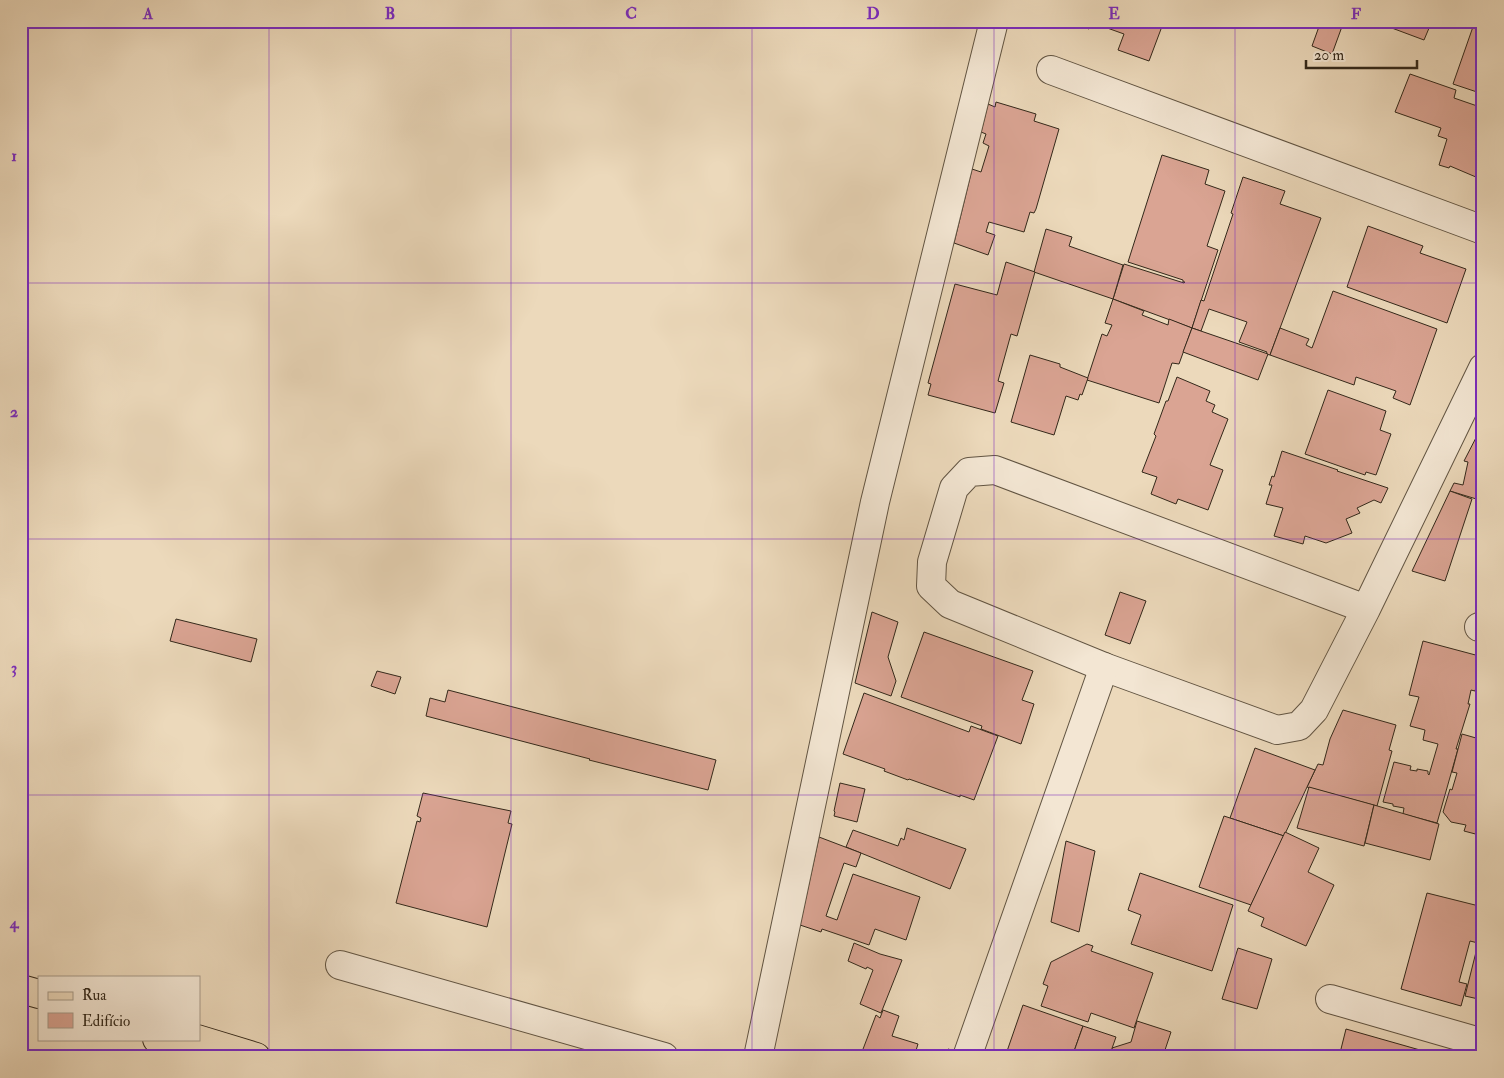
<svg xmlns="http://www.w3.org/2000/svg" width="1504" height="1078" font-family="'IM FELL Double Pica',serif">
<rect width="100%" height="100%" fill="#ecd9bb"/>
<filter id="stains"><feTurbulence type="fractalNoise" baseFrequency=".004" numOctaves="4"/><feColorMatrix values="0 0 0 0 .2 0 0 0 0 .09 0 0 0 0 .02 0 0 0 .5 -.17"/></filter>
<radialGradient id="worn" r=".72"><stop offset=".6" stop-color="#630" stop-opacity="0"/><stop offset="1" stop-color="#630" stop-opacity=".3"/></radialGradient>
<g fill="#daa493" stroke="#33281a">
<path d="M 1068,21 L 1091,21 L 1089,29 Z"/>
<path d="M 1098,21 L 1164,21 L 1149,61 L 1118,50 L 1124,34 L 1096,24 Z"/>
<path d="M 1321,21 L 1344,21 L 1332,54 L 1312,46 Z"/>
<path d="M 1373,21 L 1432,21 L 1424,40 Z"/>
<path d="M 1475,21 L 1483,21 L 1483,94 L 1453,84 Z"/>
<path d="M 1410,74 L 1456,90 L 1454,98 L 1483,108 L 1483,180 L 1450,166 L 1449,168 L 1439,165 L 1447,139 L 1438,136 L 1441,128 L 1395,112 Z"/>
<path d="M 996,102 L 1036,114 L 1034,121 L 1059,129 L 1036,209 L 1034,213 L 1030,212 L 1024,232 L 989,222 L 986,232 L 995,235 L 988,255 L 954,243 L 972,169 L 981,172 L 989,146 L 983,143 L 986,134 L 981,132 L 988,104 L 995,107 Z"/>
<path d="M 1162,155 L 1209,170 L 1205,184 L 1225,191 L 1207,246 L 1218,250 L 1192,328 L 1113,299 L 1124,264 L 1184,283 L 1185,282 L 1183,282 L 1183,280 L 1128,262 Z"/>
<path d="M 1243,177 L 1285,191 L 1280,204 L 1321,218 L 1270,355 L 1266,354 L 1267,352 L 1239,342 L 1247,322 L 1209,309 L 1201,331 L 1192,328 L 1201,300 L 1204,301 L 1233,214 L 1231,213 Z"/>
<path d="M 1368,226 L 1423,246 L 1420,253 L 1466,269 L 1447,323 L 1347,287 Z"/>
<path d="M 1046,229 L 1072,237 L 1069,246 L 1123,265 L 1113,299 L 1034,272 Z"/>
<path d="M 1006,262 L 1035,272 L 1017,336 L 1011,334 L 998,381 L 1004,383 L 995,413 L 928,395 L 931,384 L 928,383 L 955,284 L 997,295 Z"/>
<path d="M 1333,291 L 1437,329 L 1410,405 L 1393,398 L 1396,391 L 1356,377 L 1354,385 L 1270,355 L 1280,328 L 1309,339 L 1306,345 L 1312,348 Z"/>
<path d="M 1113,299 L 1144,311 L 1142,315 L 1168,325 L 1169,319 L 1192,328 L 1179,364 L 1172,363 L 1159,403 L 1087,380 L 1102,334 L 1107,336 L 1112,325 L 1105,323 Z"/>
<path d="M 1192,328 L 1268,354 L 1258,380 L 1183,352 Z"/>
<path d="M 1030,355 L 1060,364 L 1060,367 L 1088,378 L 1082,395 L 1080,394 L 1078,400 L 1066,396 L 1054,435 L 1011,422 Z"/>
<path d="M 1177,377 L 1210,391 L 1206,401 L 1215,405 L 1212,412 L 1228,419 L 1210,465 L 1223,470 L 1208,510 L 1178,499 L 1176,504 L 1151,494 L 1157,477 L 1142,472 L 1156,436 L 1154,434 L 1166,401 L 1168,401 Z"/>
<path d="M 1328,390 L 1386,411 L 1380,430 L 1391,434 L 1376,475 L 1366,472 L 1365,475 L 1305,454 Z"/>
<path d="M 1480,430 L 1483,430 L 1483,501 L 1450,491 L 1454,483 L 1463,485 L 1468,462 L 1464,461 Z"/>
<path d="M 1282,451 L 1338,470 L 1337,471 L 1388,488 L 1381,503 L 1374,500 L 1357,508 L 1360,513 L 1346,519 L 1352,533 L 1326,543 L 1305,536 L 1303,544 L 1274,536 L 1283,508 L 1266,504 L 1272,485 L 1269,485 L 1272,476 L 1274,477 Z"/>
<path d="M 1450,491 L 1472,499 L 1445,581 L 1412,571 Z"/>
<path d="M 1120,592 L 1146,601 L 1130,644 L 1105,635 Z"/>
<path d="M 872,612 L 898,622 L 888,657 L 896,681 L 891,696 L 855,683 Z"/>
<path d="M 176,619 L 257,639 L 251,662 L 170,641 Z"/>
<path d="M 924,632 L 1033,671 L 1022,700 L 1034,704 L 1021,744 L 981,729 L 982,726 L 901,697 Z"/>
<path d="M 1423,641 L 1483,657 L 1483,663 L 1475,691 L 1471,690 L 1468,704 L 1470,704 L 1456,749 L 1458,749 L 1437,823 L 1403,814 L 1404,808 L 1393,806 L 1393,804 L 1383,802 L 1394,762 L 1411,766 L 1410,770 L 1417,771 L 1417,769 L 1428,771 L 1428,774 L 1429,775 L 1438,744 L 1423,740 L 1425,730 L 1410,726 L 1419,697 L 1409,695 Z"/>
<path d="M 377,671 L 401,677 L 395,694 L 371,686 Z"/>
<path d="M 448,690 L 716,760 L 708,790 L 589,760 L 590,759 L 426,716 L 430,698 L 445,702 Z"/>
<path d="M 864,693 L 969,732 L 971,726 L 998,736 L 974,800 L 960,795 L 960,797 L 909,779 L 908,780 L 884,771 L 885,769 L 843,754 Z"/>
<path d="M 1343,710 L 1396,725 L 1389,750 L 1392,751 L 1377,806 L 1307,787 L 1318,764 L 1323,765 L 1330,739 Z"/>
<path d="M 1478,730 L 1483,732 L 1483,836 L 1464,831 L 1466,825 L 1451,822 L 1443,812 L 1450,789 L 1452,790 L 1457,773 L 1452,772 L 1462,734 L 1476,738 Z"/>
<path d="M 1255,748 L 1315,770 L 1284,836 L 1230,818 Z"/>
<path d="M 840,783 L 865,789 L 857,822 L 834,816 L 835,812 L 834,811 Z"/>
<path d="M 1309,787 L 1374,805 L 1364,846 L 1297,828 Z"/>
<path d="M 423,793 L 511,811 L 508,823 L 512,824 L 487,927 L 396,903 L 417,821 L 420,822 L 421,818 L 417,816 Z"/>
<path d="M 1374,805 L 1439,824 L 1430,860 L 1365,843 Z"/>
<path d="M 1224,816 L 1284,836 L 1251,905 L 1199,887 Z"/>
<path d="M 907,828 L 966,849 L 950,889 L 846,847 L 853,830 L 898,846 L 901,838 L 904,840 Z"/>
<path d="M 1285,832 L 1319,848 L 1308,872 L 1334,885 L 1306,946 L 1261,926 L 1264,918 L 1248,911 Z"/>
<path d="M 819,837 L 861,853 L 856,867 L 844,863 L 826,916 L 837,920 L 853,874 L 920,897 L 906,940 L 875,929 L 869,945 L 822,929 L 821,932 L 800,925 Z"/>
<path d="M 1066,841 L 1095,851 L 1079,932 L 1051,922 Z"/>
<path d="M 1140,873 L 1233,905 L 1212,971 L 1131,944 L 1141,915 L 1128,910 Z"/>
<path d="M 1427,893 L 1483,907 L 1483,924 L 1478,943 L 1470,941 L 1459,982 L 1467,984 L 1461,1006 L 1401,989 Z"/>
<path d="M 1483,924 L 1483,1000 L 1465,996 Z"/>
<path d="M 854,943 L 880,954 L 902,960 L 881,1013 L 860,1004 L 873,970 L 867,967 L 866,969 L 848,961 Z"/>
<path d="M 1087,944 L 1093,946 L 1091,951 L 1153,973 L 1134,1028 L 1091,1013 L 1088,1022 L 1041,1006 L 1048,986 L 1043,984 L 1051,962 Z"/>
<path d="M 1238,948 L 1272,959 L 1257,1009 L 1222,999 Z"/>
<path d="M 1023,1005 L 1083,1026 L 1072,1057 L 1005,1057 Z"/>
<path d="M 883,1010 L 899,1016 L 892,1036 L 918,1044 L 914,1057 L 860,1057 L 876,1015 L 880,1018 Z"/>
<path d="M 1137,1021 L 1171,1032 L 1164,1053 L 1176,1057 L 1109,1057 L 1112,1048 L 1131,1042 Z"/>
<path d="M 1083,1026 L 1116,1037 L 1109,1057 L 1072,1057 Z"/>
<path d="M 1346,1029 L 1427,1052 L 1425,1057 L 1339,1057 Z"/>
<path d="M 948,1049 L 975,1057 L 946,1057 Z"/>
</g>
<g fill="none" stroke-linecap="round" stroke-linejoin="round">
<defs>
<g id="minor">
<path d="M 1051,70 L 1483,230"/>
<path d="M 1366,609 L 995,470 L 969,472 L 954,488 L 932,562 L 931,586 L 950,604 L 1104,667 L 1277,730 L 1299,726 L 1314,710 L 1366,609 L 1483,368"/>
<path d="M 1479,627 L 1483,628"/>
<path d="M 340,965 L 664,1057"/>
<path d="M 1330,999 L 1483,1043"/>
<path d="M 758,1057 L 875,502 L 994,21"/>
<path d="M 967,1057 L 1104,667"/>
</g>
<g id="major">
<path d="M 21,989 L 39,994"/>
<path d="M 197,1039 L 256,1057"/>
</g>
<path id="highway" d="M 157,1039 L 189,1057"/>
</defs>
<use href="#minor" stroke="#615442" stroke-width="30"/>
<use href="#major" stroke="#33281a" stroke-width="30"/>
<use href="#highway" stroke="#33281a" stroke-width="30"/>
<use href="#minor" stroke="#f3e6d3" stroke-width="28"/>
<use href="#major" stroke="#ecd9bb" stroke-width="28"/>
<use href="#highway" stroke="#ecd9bb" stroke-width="28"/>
</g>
<path fill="none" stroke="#7b2cbf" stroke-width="1" stroke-opacity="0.55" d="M 269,21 L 269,1057M 511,21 L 511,1057M 752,21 L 752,1057M 994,21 L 994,1057M 1235,21 L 1235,1057M 21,283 L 1483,283M 21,539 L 1483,539M 21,795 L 1483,795"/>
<rect width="1504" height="1078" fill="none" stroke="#ecd9bb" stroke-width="55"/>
<rect x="38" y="976" width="162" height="65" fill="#f3e6d3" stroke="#a69a89"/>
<rect x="48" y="992" width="25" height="8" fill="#ecd9bb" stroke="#a69a89"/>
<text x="82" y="1000" font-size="15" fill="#33281a">Rua</text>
<rect x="48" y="1013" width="25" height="15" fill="#daa493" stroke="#a69a89"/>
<text x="82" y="1026" font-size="15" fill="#33281a">Edifício</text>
<path d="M1306 60v8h111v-8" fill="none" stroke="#33281a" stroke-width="2.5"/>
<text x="1314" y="60" font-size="15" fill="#33281a" stroke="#f3e6d3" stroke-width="4" paint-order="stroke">20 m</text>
<rect x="28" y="28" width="1448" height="1022" fill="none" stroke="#7b2cbf" stroke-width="2"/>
<g font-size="16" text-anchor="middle" font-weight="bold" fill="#7b2cbf">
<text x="148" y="19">A</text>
<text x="390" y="19">B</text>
<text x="631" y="19">C</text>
<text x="873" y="19">D</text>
<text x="1114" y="19">E</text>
<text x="1356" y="19">F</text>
<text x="14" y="161">1</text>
<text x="14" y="417">2</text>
<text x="14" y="673">3</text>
<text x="14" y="928">4</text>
</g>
<rect width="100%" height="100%" filter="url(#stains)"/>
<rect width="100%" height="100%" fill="url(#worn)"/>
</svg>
